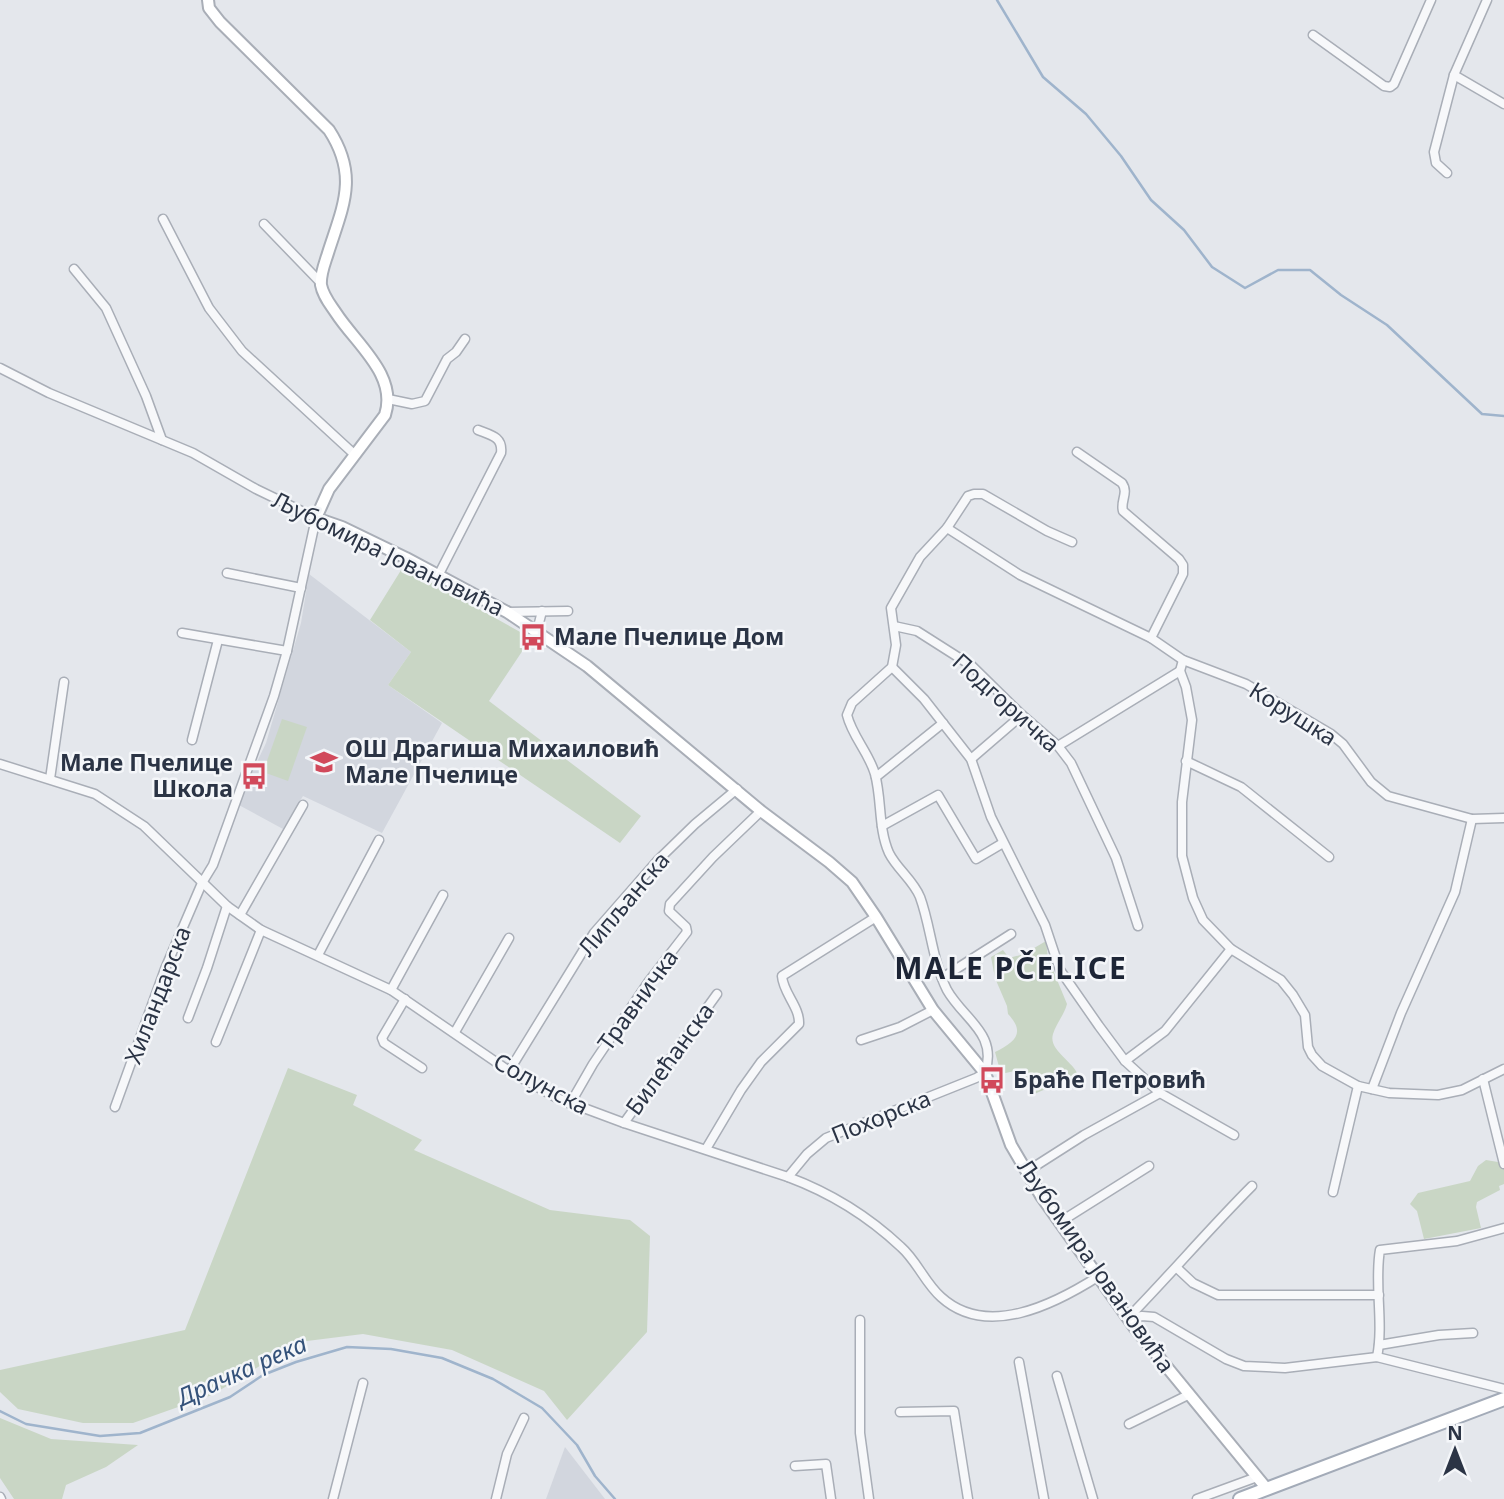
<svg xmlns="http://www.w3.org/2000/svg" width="1504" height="1499" font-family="'Noto Sans',sans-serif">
<rect width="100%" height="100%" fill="#e4e7ec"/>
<g fill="#d2d6de">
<path d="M 309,574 L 411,652 L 388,685 L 442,723 L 382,833 L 303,796 L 283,829 L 237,804 L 266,743 L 301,623 Z"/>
<path d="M 565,1447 L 605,1499 L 546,1499 Z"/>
</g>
<g fill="#c9d6c5">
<path d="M 403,567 L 531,638 L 489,701 L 641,816 L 620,843 L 388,685 L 411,652 L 370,620 Z"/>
<path d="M 282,719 L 307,727 L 288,781 L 263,772 Z"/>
<path d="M 1046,941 L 1048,958 L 1067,1004 C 1064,1015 1056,1024 1053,1034 C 1048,1050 1073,1061 1078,1075 L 1032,1095 L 1019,1070 L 1001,1074 L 995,1052 C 1015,1042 1026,1033 1008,1014 L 1007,1006 L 995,978 L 991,957 L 1003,950 L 1009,958 L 1024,954 Z"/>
<path d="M 288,1068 L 357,1095 L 353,1105 L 422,1140 L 414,1150 L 550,1210 L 630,1220 L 650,1236 L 647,1332 L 567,1420 L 544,1391 L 452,1350 L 363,1334 L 299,1342 L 212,1395 L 133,1423 L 83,1423 L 18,1409 L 0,1392 L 0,1370 L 185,1330 Z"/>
<path d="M 1486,1160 L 1498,1162 L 1504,1168 L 1504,1184 L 1499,1186 L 1500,1190 L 1477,1202 L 1476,1207 L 1481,1228 L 1424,1239 L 1417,1211 L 1410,1204 L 1418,1193 L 1470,1181 L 1478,1166 Z"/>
<path d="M 0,1418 L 51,1439 L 138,1445 L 106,1467 L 66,1485 L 62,1499 L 14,1499 L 0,1478 Z"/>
</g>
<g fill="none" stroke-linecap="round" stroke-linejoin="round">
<g stroke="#9fb4cc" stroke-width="2.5">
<path d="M 997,0 L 1043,77 L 1086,114 L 1121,156 L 1151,200 L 1184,230 L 1212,267 L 1245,288 L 1278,270 L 1310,270 L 1341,295 L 1387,325 L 1482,414 L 1504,416"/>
<path d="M 0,1411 L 26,1424 L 100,1436 L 140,1433 L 230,1397 L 263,1375 L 296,1362 L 347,1347 L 391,1349 L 442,1358 L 493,1379 L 542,1408 L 577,1445 L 595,1476 L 615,1499"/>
</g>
<defs>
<g id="street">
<path d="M 1313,35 L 1384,86 L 1390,87 L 1394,84 L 1431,0"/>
<path d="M 1454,75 L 1504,104"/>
<path d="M 1447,173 L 1436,163 L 1434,152 L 1454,75 L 1487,0"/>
<path d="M 163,219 L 209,308 L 242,351 L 354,454"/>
<path d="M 264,224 L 321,283"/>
<path d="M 74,269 L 106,308 L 146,396 L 162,440"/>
<path d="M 0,368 L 49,393 L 193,453 L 256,489 L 316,518 L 287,651 L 274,696 L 213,865 L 202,883 L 165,969 L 115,1107"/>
<path d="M 388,399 L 412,404 L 425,401 L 447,359 L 456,352 L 465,339"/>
<path d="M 1077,452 L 1122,483 C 1129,493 1120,501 1123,511 L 1179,559 L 1183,565 L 1183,574 L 1151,638"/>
<path d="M 947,528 L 1020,575 L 1151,638 L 1183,660 L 1246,684 L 1331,734 L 1343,744 L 1371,782 L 1388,796 L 1472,819 L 1504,818"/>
<path d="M 227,573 L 301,588"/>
<path d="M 438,576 L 501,453 C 503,437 491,435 478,430"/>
<path d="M 507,612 L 568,611"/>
<path d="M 894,626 L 917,631 L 972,666 L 1022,715 L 1058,746 L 1071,763 L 1116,858 L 1138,926"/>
<path d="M 182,633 L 287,651"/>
<path d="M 540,634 L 538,627 L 542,611"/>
<path d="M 1183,660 L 1180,671 L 1186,687 L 1192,720 L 1182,802 L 1182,856 L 1193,898 L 1203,920 L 1231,949 L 1281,980 L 1293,995 L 1305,1015 L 1308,1047 L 1312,1055 L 1322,1066 L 1358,1086 L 1389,1093 L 1438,1095 L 1462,1090 L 1504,1069"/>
<path d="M 892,667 L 924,699 L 971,759 L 991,817 L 1045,925 L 1060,970 L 1099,1026 L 1125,1061 L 1160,1093 L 1234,1135"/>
<path d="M 192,740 L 218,640"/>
<path d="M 1058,746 L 1180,671"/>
<path d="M 971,759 L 1022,715"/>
<path d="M 1186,761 L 1241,787 L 1329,857"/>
<path d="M 0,764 L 95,794 L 144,826 L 227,906 L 261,930 L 391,990 L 509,1071 L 557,1098 L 624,1123 L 788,1177 C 831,1193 868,1216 901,1247 C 917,1261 925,1283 941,1297 C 987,1339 1055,1304 1099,1276"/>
<path d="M 876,777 L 943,723"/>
<path d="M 50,779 L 64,682"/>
<path d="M 882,826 L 938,795 L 976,859 L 1003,843"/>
<path d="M 240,915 L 303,805"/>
<path d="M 318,955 L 379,840"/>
<path d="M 942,978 L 1011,934"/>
<path d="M 391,990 L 443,895"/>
<path d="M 405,999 L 382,1038 L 384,1043 L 422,1068"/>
<path d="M 188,1018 L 207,968 L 227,906"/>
<path d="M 455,1032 L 509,938"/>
<path d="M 861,1040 L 900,1027 L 933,1010"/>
<path d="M 216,1042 L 261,930"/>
<path d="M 1125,1061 L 1165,1031 L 1231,949"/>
<path d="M 509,1071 L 594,933 L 657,861 L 695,824 L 737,789"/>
<path d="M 1483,1079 L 1504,1164"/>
<path d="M 1372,1089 L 1401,1013 L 1455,892 L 1472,819"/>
<path d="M 570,1104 L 593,1064 L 649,981 L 687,932 L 686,927 L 669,911 L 670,904 L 713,857 L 761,811"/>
<path d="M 624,1123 L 717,994"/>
<path d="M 706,1149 L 741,1090 L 761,1062 L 799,1024 C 800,1007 783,993 782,976 L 876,917"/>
<path d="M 1026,1172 L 1084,1135 L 1160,1093"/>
<path d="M 788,1177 L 807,1154 L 826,1138 L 976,1078 L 985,1073 C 998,1033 964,1020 947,990 C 932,960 931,927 920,897 C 913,880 897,869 889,853 C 878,828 882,800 875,774 C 869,753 852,736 847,715 L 852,703 L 892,667 L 896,645 L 891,608 L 920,557 L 947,528 L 968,496 L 974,494 L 983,494 L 1047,531 L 1072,542"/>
<path d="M 1333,1192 L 1358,1086"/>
<path d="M 1060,1222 L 1149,1166"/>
<path d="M 1177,1268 L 1193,1283 L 1218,1295 L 1379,1295"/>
<path d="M 1128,1318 L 1142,1316 L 1154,1317 L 1226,1359 L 1244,1366 L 1285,1368 L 1377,1357 L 1504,1389"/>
<path d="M 1128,1318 C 1170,1275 1209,1229 1252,1186"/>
<path d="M 860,1320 L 860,1433 L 869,1499"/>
<path d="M 1379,1345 L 1439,1335 L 1473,1333"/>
<path d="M 1377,1357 C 1384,1323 1374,1283 1380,1250 L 1457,1241 L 1504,1228"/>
<path d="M 1019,1362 L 1044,1499"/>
<path d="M 1057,1376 L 1093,1499"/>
<path d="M 900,1412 L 954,1411 L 968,1499"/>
<path d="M 1129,1424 L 1188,1395"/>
<path d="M 795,1466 L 826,1464 L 831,1499"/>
<path d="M 0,1497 L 1,1499"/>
<path d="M 333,1499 L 363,1383"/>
<path d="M 496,1499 L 507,1454 L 524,1418"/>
<path d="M 1197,1499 L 1257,1477"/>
</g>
<path id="secondary" d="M 208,0 L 209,8 L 220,22 L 329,130 C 359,176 343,206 328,253 C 325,263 320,274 321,285 C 323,296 330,304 336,313 C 356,344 398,375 385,415 L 329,489 L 316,518 L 342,527 L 406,558 L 507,612 L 587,666 L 761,811 L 829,862 L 852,882 L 876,917 L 933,1010 L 985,1073 L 1011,1145 L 1041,1196 L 1134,1327 L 1267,1489"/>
<path id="primary" d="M 1240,1499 L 1504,1399"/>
</defs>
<use href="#street" stroke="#a9aeb7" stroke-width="11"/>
<use href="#secondary" stroke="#a9aeb7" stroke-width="14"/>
<use href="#primary" stroke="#a3abb8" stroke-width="16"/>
<use href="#street" stroke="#f7f8fa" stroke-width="8"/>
<use href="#secondary" stroke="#fff" stroke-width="10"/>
<use href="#primary" stroke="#fff" stroke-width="12"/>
</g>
<defs>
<symbol id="bus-bare" viewBox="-9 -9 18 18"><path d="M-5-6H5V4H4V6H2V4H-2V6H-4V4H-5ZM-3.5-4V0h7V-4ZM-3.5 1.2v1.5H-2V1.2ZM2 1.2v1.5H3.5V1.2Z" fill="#d1495b" stroke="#f4f6f9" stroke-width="2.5" paint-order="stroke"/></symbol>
<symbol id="school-bare" viewBox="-9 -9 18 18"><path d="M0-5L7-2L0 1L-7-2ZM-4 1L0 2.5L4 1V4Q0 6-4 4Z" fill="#d1495b" stroke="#f4f6f9" stroke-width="2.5" paint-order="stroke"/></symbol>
</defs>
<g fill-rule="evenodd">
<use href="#bus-bare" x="514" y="618" width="38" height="38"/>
<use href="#school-bare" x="305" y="743" width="38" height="38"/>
<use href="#bus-bare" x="235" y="757" width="38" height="38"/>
<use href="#bus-bare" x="973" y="1061" width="38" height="38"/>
</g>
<g text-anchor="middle" stroke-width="5" stroke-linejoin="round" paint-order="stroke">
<g font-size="23" fill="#2b3445" stroke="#f4f6f9">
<text transform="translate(388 554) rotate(26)" y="8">Љубомира Јовановића</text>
<text transform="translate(1006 703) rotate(42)" y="8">Подгоричка</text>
<text transform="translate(1293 714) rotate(32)" y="8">Корушка</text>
<text transform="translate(624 904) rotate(-50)" y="8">Липљанска</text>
<text transform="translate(158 995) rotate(-69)" y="8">Хиландарска</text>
<text transform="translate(638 1000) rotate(-54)" y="8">Травничка</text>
<text transform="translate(670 1059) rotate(-54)" y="8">Билећанска</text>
<text transform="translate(541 1084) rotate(28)" y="8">Солунска</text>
<text transform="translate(881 1117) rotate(-22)" y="8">Похорска</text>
<text transform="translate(1096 1266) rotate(55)" y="8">Љубомира Јовановића</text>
</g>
<g font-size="23" font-weight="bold" fill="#2b3445" stroke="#f4f6f9" text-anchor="start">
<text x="554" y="645">Мале Пчелице Дом</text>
<text x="345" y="757">ОШ Драгиша Михаиловић<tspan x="345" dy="26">Мале Пчелице</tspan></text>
<text x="233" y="771" text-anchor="end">Мале Пчелице<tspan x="233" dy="26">Школа</tspan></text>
<text x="1013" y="1088">Браће Петровић</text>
</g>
<g font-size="24" font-style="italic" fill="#34527a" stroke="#f4f6f9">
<text transform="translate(242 1371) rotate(-24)" y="8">Драчка река</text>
</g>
<g font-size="30" font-weight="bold" letter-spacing="2" fill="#1d2536" stroke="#f4f6f9">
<text x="1011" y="979">MALE PČELICE</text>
</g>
</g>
<g transform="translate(1455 1450)" stroke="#f4f6f9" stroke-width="5" paint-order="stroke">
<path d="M0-5L12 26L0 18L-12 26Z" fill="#2b3445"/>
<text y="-10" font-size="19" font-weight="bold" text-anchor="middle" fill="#2b3445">N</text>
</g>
</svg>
